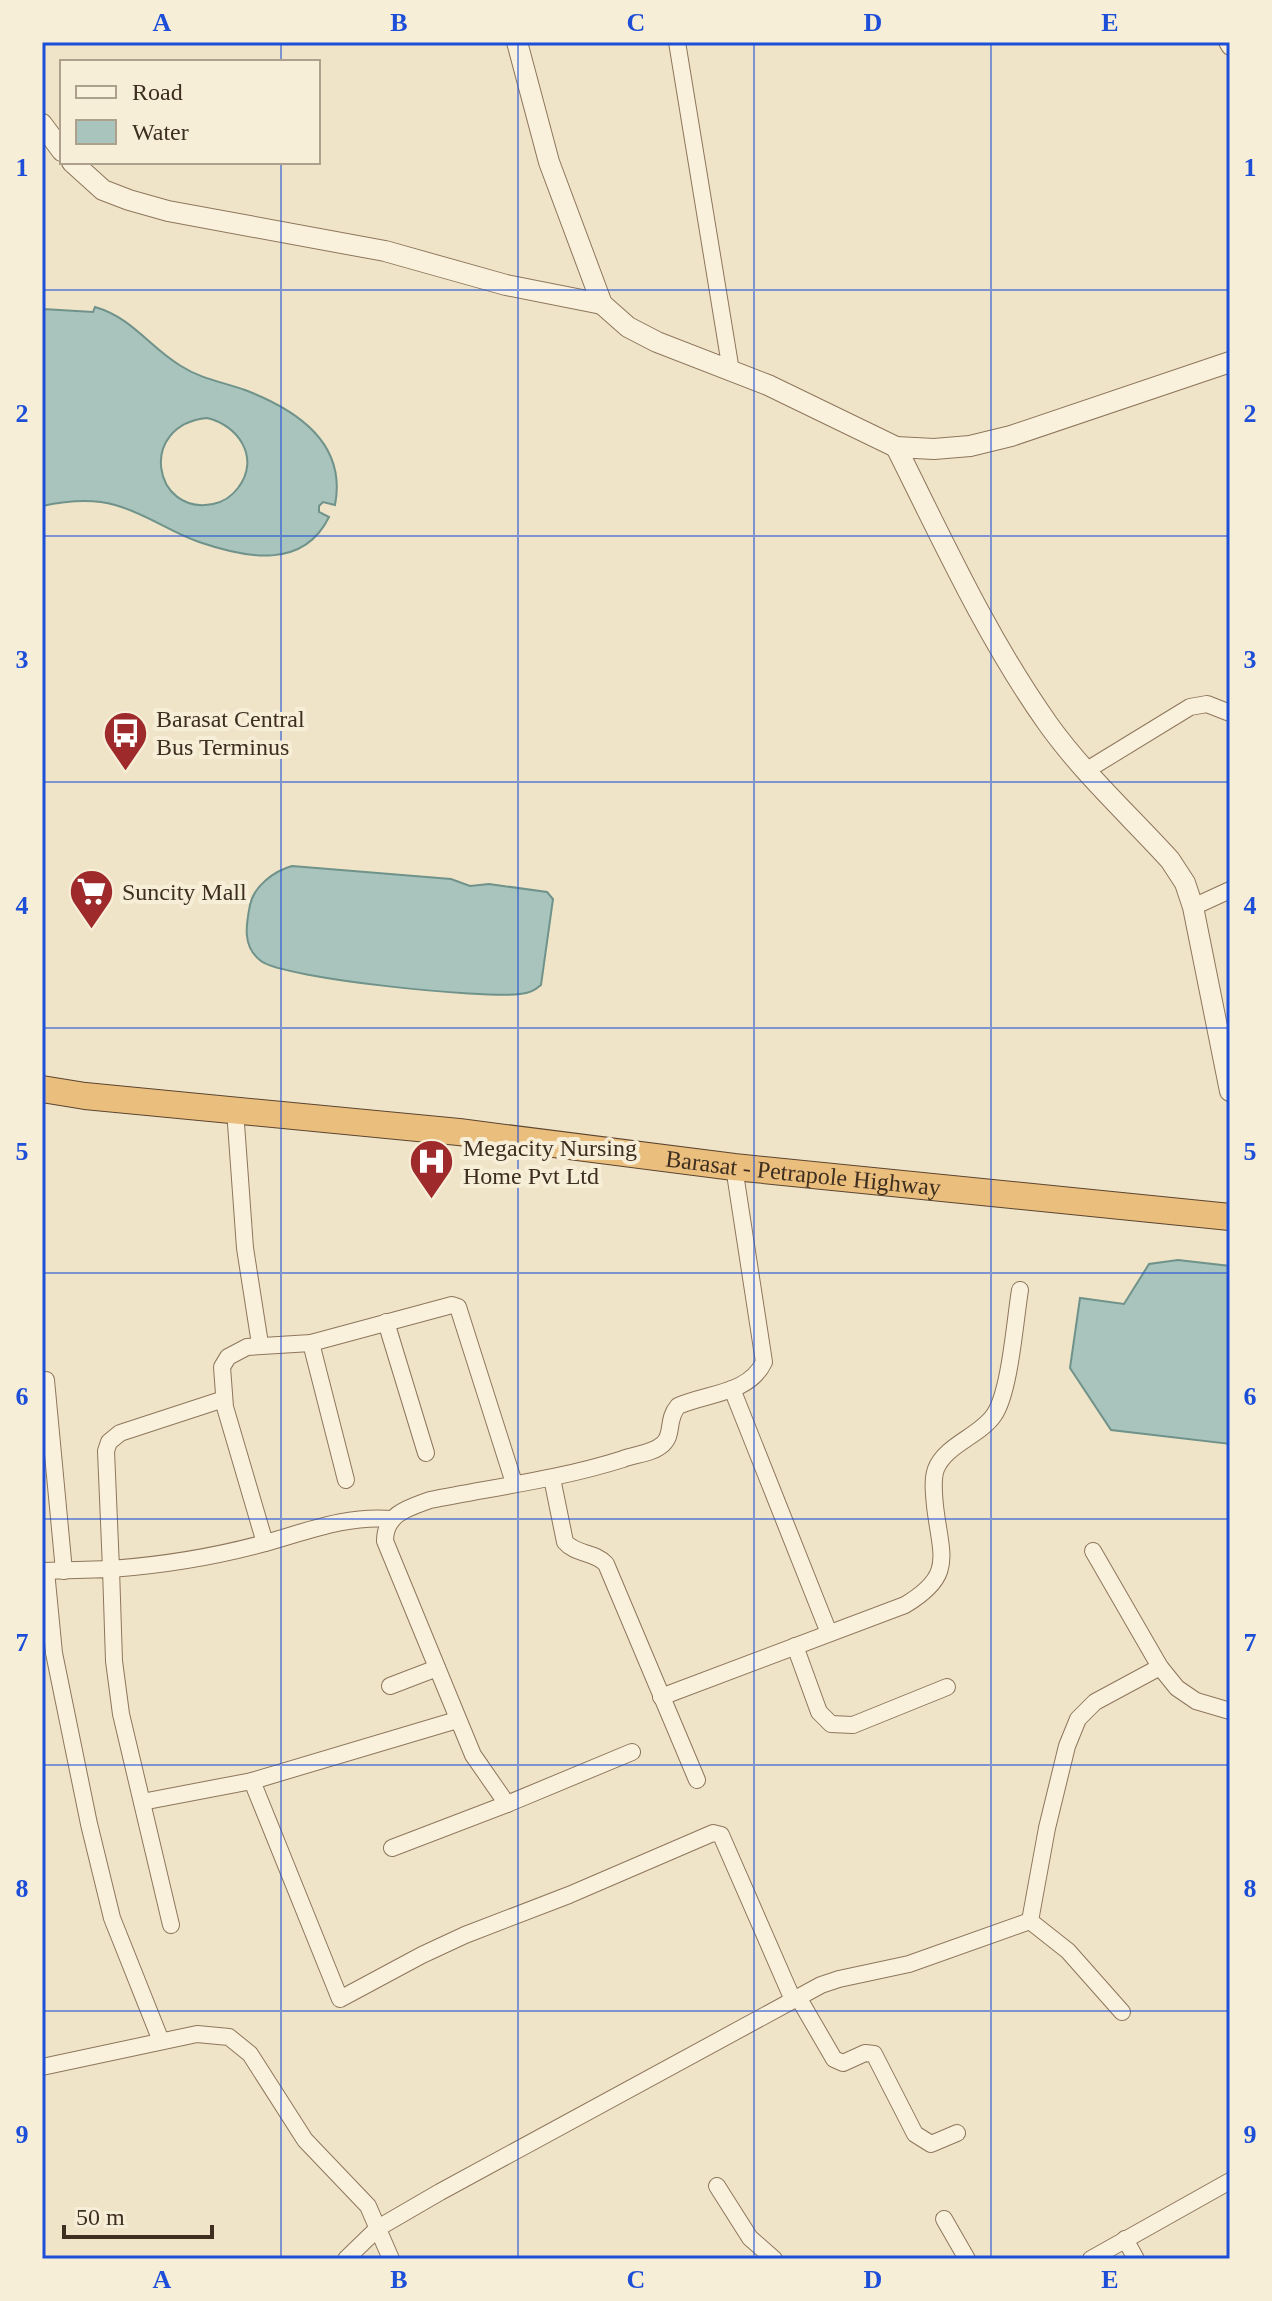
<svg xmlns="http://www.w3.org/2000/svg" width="1272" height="2301" font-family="Georgia,serif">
<rect width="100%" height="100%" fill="#f0e4c8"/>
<g fill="#a9c4bc" stroke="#6f938a" stroke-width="2" fill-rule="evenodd">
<path d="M 42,305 L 43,309 L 93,312 L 95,307 C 133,318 150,348 181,366 C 201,379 223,382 245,390 C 297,410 347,443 335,505 L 323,502 L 319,506 L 319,512 L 329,517 C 303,570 246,558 199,542 C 170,532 145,513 115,505 C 91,498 66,501 42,506 ZM 207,418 C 238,425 261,458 238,488 C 232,496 223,502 213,504 C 153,516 137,425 207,418 Z"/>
<path d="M 292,866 L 451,879 L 470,886 L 489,884 L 547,892 L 553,899 L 541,985 C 534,991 529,993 520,994 C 486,999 285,979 261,961 C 242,947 246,925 250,905 C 254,886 274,871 292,866 Z"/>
<path d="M 1178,1260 L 1230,1266 L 1230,1444 L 1111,1430 L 1070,1368 L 1080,1298 L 1124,1304 L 1149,1264 Z"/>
</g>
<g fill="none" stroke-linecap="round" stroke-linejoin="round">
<defs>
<g id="minor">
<path d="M 677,42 L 731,371"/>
<path d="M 1227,42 L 1230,47"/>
<path d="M 1087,770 L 1190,707 L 1207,704 L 1230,713"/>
<path d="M 1193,907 L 1230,890"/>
<path d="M 235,1110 L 245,1248 L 260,1344"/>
<path d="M 386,1322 L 426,1453"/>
<path d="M 311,1343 L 346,1480"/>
<path d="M 46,1380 L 64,1571"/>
<path d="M 732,1389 L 829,1633"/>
<path d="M 224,1399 L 120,1433 L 109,1442 L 106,1451 L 111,1569 C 163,1565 214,1557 265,1543 C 308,1531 347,1515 392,1519"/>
<path d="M 552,1478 L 565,1542 C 576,1555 594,1551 606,1564 L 697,1780"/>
<path d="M 265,1543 L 225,1407 L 222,1367 L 228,1357 L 247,1347 L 311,1343 L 452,1305 L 458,1307 L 514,1483"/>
<path d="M 1093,1551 L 1160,1667 L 1177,1688 L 1196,1701 L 1230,1711"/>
<path d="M 42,1571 L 111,1569 L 114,1661 L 121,1714 L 171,1925"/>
<path d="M 46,1571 L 54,1653 L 89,1824 L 112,1918 L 161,2041"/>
<path d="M 795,1646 L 819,1712 L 831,1724 L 853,1725 L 947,1687"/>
<path d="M 390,1686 L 437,1668"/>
<path d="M 661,1697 L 905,1605 C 955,1575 941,1557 935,1506 C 934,1494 932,1480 936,1469 C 945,1445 980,1436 994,1415 C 1010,1392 1015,1320 1020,1290"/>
<path d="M 252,1781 L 340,1999 L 422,1955 L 465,1935 L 569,1895 L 713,1833 L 721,1835 L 793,2000"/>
<path d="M 142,1802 L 252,1781 L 457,1720"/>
<path d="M 507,1804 L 473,1755 L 385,1541 C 385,1514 408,1508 430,1500 C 495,1487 560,1479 623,1459 C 636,1454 652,1454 663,1444 C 674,1434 666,1420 678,1406 C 707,1393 749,1394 764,1362 L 734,1167"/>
<path d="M 392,1848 L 507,1804 L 632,1752"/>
<path d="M 798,1997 L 834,2059 L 843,2063 L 865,2053 L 874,2054 L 915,2134 L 931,2144 L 957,2133"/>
<path d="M 1122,2012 L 1068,1951 L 1030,1921 L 1047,1828 L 1067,1746 L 1078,1719 L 1095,1702 L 1160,1667"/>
<path d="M 42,2067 L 197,2034 L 229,2037 L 250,2054 L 305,2140 L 368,2206 L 391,2259"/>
<path d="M 717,2186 L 750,2238 L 774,2259"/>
<path d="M 944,2219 L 967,2259"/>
<path d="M 1125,2239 L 1136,2259"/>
<path d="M 346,2259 L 378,2228 L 440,2192 L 821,1985 L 839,1979 L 909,1964 L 1030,1921"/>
<path d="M 1091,2259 L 1230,2181"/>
</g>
<g id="tertiary">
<path d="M 517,42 L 549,162 L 602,304 L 628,327 L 657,342 L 768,385 L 896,447 L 934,449 L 970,446 L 1011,436 L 1230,362"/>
<path d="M 42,124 L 62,151"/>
<path d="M 72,162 L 103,190 L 129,200 L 168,211 L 385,251 L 506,285 L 602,304"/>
<path d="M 896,447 C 943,541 987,638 1048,724 C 1083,773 1130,816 1170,860 L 1185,883 L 1193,907 L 1230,1091"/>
</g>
<g id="trunk">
<path id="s1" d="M 42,1089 L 85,1096 L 459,1132 L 734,1167 L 1230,1217"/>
</g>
</defs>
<use href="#minor" stroke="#8d765c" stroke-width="18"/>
<use href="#tertiary" stroke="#8d765c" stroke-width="22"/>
<use href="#trunk" stroke="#5b4430" stroke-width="28"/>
<use href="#minor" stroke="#faf1dc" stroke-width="16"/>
<use href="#tertiary" stroke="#faf1dc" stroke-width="20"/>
<use href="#trunk" stroke="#eabe7c" stroke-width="26"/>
</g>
<path fill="none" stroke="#1d4ed8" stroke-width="2" stroke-opacity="0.55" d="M 281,42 L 281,62M 518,42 L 518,2259M 754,42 L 754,2259M 991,42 L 991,2259M 281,162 L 281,2259M 42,290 L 1230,290M 42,536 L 1230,536M 42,782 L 1230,782M 42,1028 L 1230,1028M 42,1273 L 1230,1273M 42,1519 L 1230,1519M 42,1765 L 1230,1765M 42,2011 L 1230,2011"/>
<defs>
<symbol id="bus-pin" viewBox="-11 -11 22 30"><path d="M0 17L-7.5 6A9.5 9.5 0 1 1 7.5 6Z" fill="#9e2a2b" stroke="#f7eed8"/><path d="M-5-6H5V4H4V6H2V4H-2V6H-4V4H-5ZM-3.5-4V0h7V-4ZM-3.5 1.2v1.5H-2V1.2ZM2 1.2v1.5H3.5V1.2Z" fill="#fff"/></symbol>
<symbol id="supermarket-pin" viewBox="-11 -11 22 30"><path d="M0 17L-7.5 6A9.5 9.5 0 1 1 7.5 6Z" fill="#9e2a2b" stroke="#f7eed8"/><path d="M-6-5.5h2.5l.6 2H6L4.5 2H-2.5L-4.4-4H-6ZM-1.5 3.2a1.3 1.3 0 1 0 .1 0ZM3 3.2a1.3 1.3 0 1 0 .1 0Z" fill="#fff"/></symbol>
<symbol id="hospital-pin" viewBox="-11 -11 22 30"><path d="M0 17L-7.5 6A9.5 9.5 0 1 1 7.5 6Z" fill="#9e2a2b" stroke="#f7eed8"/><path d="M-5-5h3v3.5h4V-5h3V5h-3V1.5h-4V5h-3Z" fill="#fff"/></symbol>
</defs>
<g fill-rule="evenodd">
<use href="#bus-pin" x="100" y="708" width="51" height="69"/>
<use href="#supermarket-pin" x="66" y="866" width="51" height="69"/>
<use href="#hospital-pin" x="406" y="1136" width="51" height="69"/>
</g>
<g text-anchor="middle" stroke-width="8" stroke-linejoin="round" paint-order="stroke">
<g font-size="24" fill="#3d2e20" stroke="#f7eed8" text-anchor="start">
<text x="156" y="727">Barasat Central<tspan x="156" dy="28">Bus Terminus</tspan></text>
<text x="122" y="900">Suncity Mall</text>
<text x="463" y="1156">Megacity Nursing<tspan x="463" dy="28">Home Pvt Ltd</tspan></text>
</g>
<g font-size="24" fill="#3d2e20" stroke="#f7eed8">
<text dy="8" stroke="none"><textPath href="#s1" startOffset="766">Barasat - Petrapole Highway</textPath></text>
</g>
</g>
<rect width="1272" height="2301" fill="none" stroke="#f7eed8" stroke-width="88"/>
<rect x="60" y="60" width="260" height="104" fill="#f7eed8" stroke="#ada18e" stroke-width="2"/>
<rect x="76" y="86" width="40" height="12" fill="#faf1dc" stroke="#ada18e" stroke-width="2"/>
<text x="132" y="100" font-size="24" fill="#3d2e20">Road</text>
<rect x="76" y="120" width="40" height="24" fill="#a9c4bc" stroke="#ada18e" stroke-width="2"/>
<text x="132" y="140" font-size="24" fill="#3d2e20">Water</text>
<path d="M64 2225v12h148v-12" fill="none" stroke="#3d2e20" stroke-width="4"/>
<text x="76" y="2225" font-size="24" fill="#3d2e20" stroke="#f7eed8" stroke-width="6" paint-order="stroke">50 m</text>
<rect x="44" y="44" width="1184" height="2213" fill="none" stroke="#1d4ed8" stroke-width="3"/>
<g font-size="26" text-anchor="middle" font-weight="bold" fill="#1d4ed8">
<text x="162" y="31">A</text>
<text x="399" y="31">B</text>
<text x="636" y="31">C</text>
<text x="873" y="31">D</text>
<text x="1110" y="31">E</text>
<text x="22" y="176">1</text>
<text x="1250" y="176">1</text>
<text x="22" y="422">2</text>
<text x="1250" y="422">2</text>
<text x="22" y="668">3</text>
<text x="1250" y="668">3</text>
<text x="22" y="914">4</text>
<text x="1250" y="914">4</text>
<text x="22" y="1160">5</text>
<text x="1250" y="1160">5</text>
<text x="22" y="1405">6</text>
<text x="1250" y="1405">6</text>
<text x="22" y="1651">7</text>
<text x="1250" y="1651">7</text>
<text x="22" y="1897">8</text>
<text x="1250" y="1897">8</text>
<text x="22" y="2143">9</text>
<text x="1250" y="2143">9</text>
<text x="162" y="2288">A</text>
<text x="399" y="2288">B</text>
<text x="636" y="2288">C</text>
<text x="873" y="2288">D</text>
<text x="1110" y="2288">E</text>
</g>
</svg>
